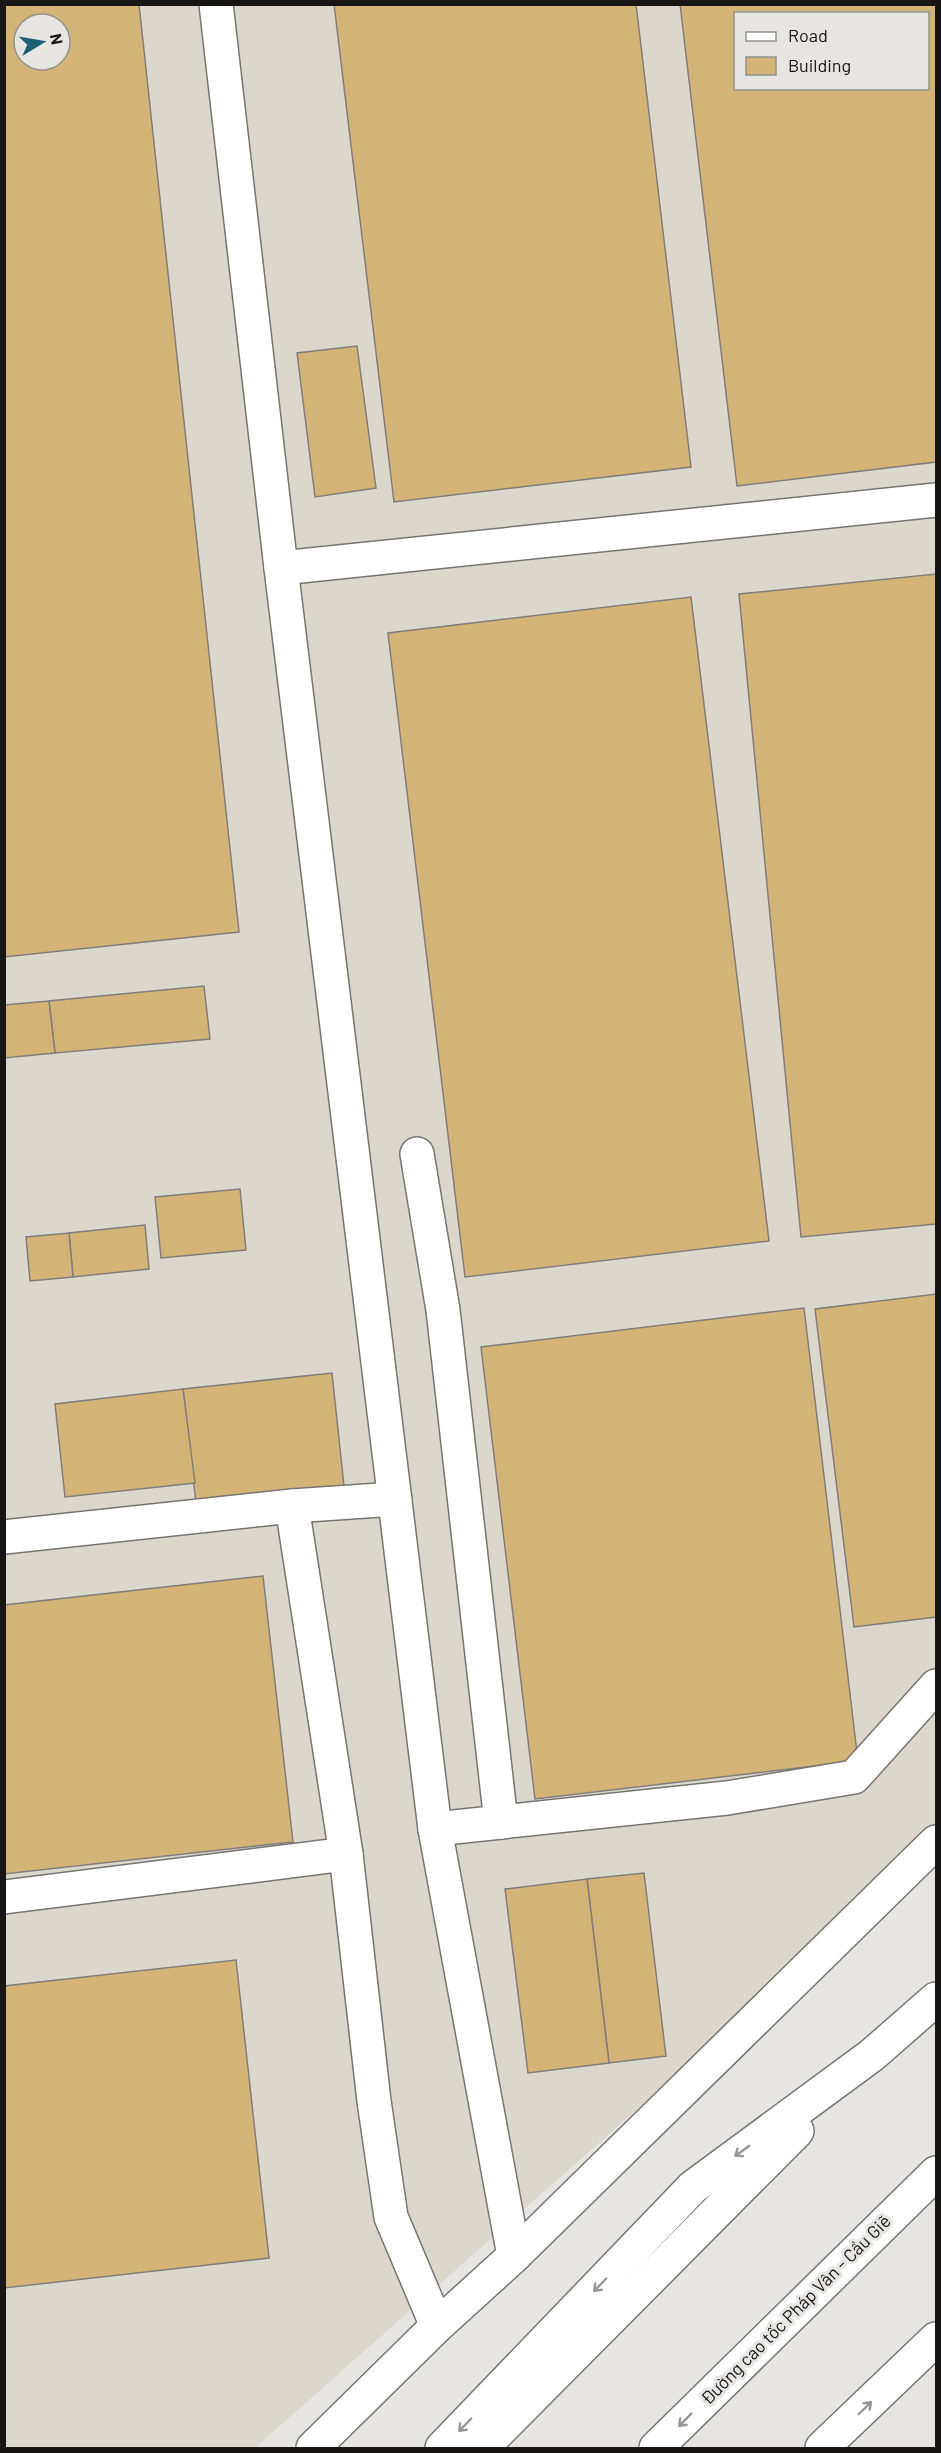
<svg xmlns="http://www.w3.org/2000/svg" width="941" height="2453" font-family="Barlow,sans-serif">
<rect width="100%" height="100%" fill="#e6e5e1"/>
<path fill="#dcd7cd" fill-rule="evenodd" d="M 5,5 L 936,5 L 936,1844 L 255,2448 L 5,2448 ZM 736,14 L 928,14 L 928,88 L 736,88 ZM 24,24 L 60,24 L 60,60 L 24,60 Z"/>
<g fill="#d4b376" stroke="#807e7b" stroke-width="1.5" fill-rule="evenodd">
<path d="M 4,4 L 139,4 L 239,932 L 4,957 ZM 24,24 L 60,24 L 60,60 L 24,60 Z"/>
<path d="M 334,4 L 636,4 L 691,467 L 394,502 Z"/>
<path d="M 680,4 L 936,4 L 936,462 L 737,486 ZM 736,14 L 928,14 L 928,88 L 736,88 Z"/>
<path d="M 357,346 L 376,488 L 315,497 L 297,353 Z"/>
<path d="M 936,574 L 936,1224 L 801,1237 L 739,594 Z"/>
<path d="M 691,597 L 769,1241 L 465,1277 L 388,633 Z"/>
<path d="M 204,986 L 210,1039 L 55,1053 L 49,1001 Z"/>
<path d="M 49,1001 L 55,1053 L 4,1058 L 4,1005 Z"/>
<path d="M 240,1189 L 246,1250 L 161,1258 L 155,1197 Z"/>
<path d="M 145,1225 L 149,1269 L 73,1277 L 69,1233 Z"/>
<path d="M 69,1233 L 73,1277 L 30,1281 L 26,1237 Z"/>
<path d="M 936,1294 L 936,1617 L 854,1627 L 815,1309 Z"/>
<path d="M 804,1308 L 858,1761 L 535,1799 L 481,1347 Z"/>
<path d="M 332,1373 L 344,1486 L 196,1503 L 183,1389 Z"/>
<path d="M 183,1389 L 195,1483 L 65,1497 L 55,1404 Z"/>
<path d="M 263,1576 L 293,1842 L 4,1874 L 4,1605 Z"/>
<path d="M 644,1873 L 666,2056 L 609,2063 L 587,1879 Z"/>
<path d="M 587,1879 L 609,2063 L 528,2073 L 505,1889 Z"/>
<path d="M 236,1960 L 269,2258 L 4,2288 L 4,1986 Z"/>
</g>
<g fill="none" stroke-linecap="round" stroke-linejoin="round">
<defs>
<g id="minor">
<path d="M 216,4 L 281,568 L 435,1829 L 514,2256"/>
<path d="M 281,568 L 936,500"/>
<path d="M 417,1154 L 443,1310 L 501,1822"/>
<path d="M 292,1506 L 346,1854 L 374,2101 L 391,2217 L 437,2326"/>
<path d="M 4,1537 L 292,1506 L 395,1499"/>
<path d="M 435,1829 L 727,1798 L 854,1777 L 936,1686"/>
<path d="M 4,1897 L 346,1854"/>
<path d="M 313,2448 L 437,2326 L 514,2256 L 936,1842"/>
<path d="M 442,2448 L 693,2187 L 872,2055 L 936,1999"/>
<path d="M 482,2448 L 797,2131"/>
</g>
<g id="highway">
<path d="M 656,2448 L 936,2173"/>
<path d="M 822,2448 L 936,2339"/>
</g>
</defs>
<use href="#minor" stroke="#767572" stroke-width="36"/>
<use href="#highway" stroke="#767572" stroke-width="36"/>
<use href="#minor" stroke="#fff" stroke-width="33"/>
<use href="#highway" stroke="#fff" stroke-width="33"/>
</g>
<defs><path id="oneway-shaft" d="M-6 0H5M1.5-3L5.5 0L1.5 3" fill="none" stroke-width="1.6" stroke-linecap="round" stroke-linejoin="round" transform="scale(1.5)"/></defs>
<g stroke="#979696">
<use href="#oneway-shaft" transform="translate(742 2151) rotate(144)"/>
<use href="#oneway-shaft" transform="translate(600 2285) rotate(134)"/>
<use href="#oneway-shaft" transform="translate(865 2408) rotate(-44)"/>
<use href="#oneway-shaft" transform="translate(685 2420) rotate(135)"/>
<use href="#oneway-shaft" transform="translate(465 2425) rotate(134)"/>
</g>
<g text-anchor="middle" stroke-width="6" stroke-linejoin="round" paint-order="stroke">
<g font-size="18" fill="#171615" stroke="#e6e5e1">
<text transform="translate(796 2310) rotate(-45)" y="6">Đường cao tốc Pháp Vân - Cầu Giẽ</text>
</g>
</g>
<rect width="941" height="2453" fill="none" stroke="#171615" stroke-width="12"/>
<rect x="734" y="12" width="195" height="78" fill="#e6e5e1" stroke="#93928f" stroke-width="1.5"/>
<rect x="746" y="32" width="30" height="9" fill="#ffffff" stroke="#93928f" stroke-width="1.5"/>
<text x="788" y="42" font-size="18" fill="#171615">Road</text>
<rect x="746" y="57" width="30" height="18" fill="#d4b376" stroke="#93928f" stroke-width="1.5"/>
<text x="788" y="72" font-size="18" fill="#171615">Building</text>
<g transform="translate(42 42) rotate(79)"><circle r="28" fill="#e6e5e1" stroke="#93928f" stroke-width="1.5"/>
<path d="M0-4.5L10 22L0 15L-10 22Z" fill="#1c5e73"/>
<text y="-9" font-size="16" font-weight="bold" text-anchor="middle" fill="#171615">N</text>
</g>
</svg>
